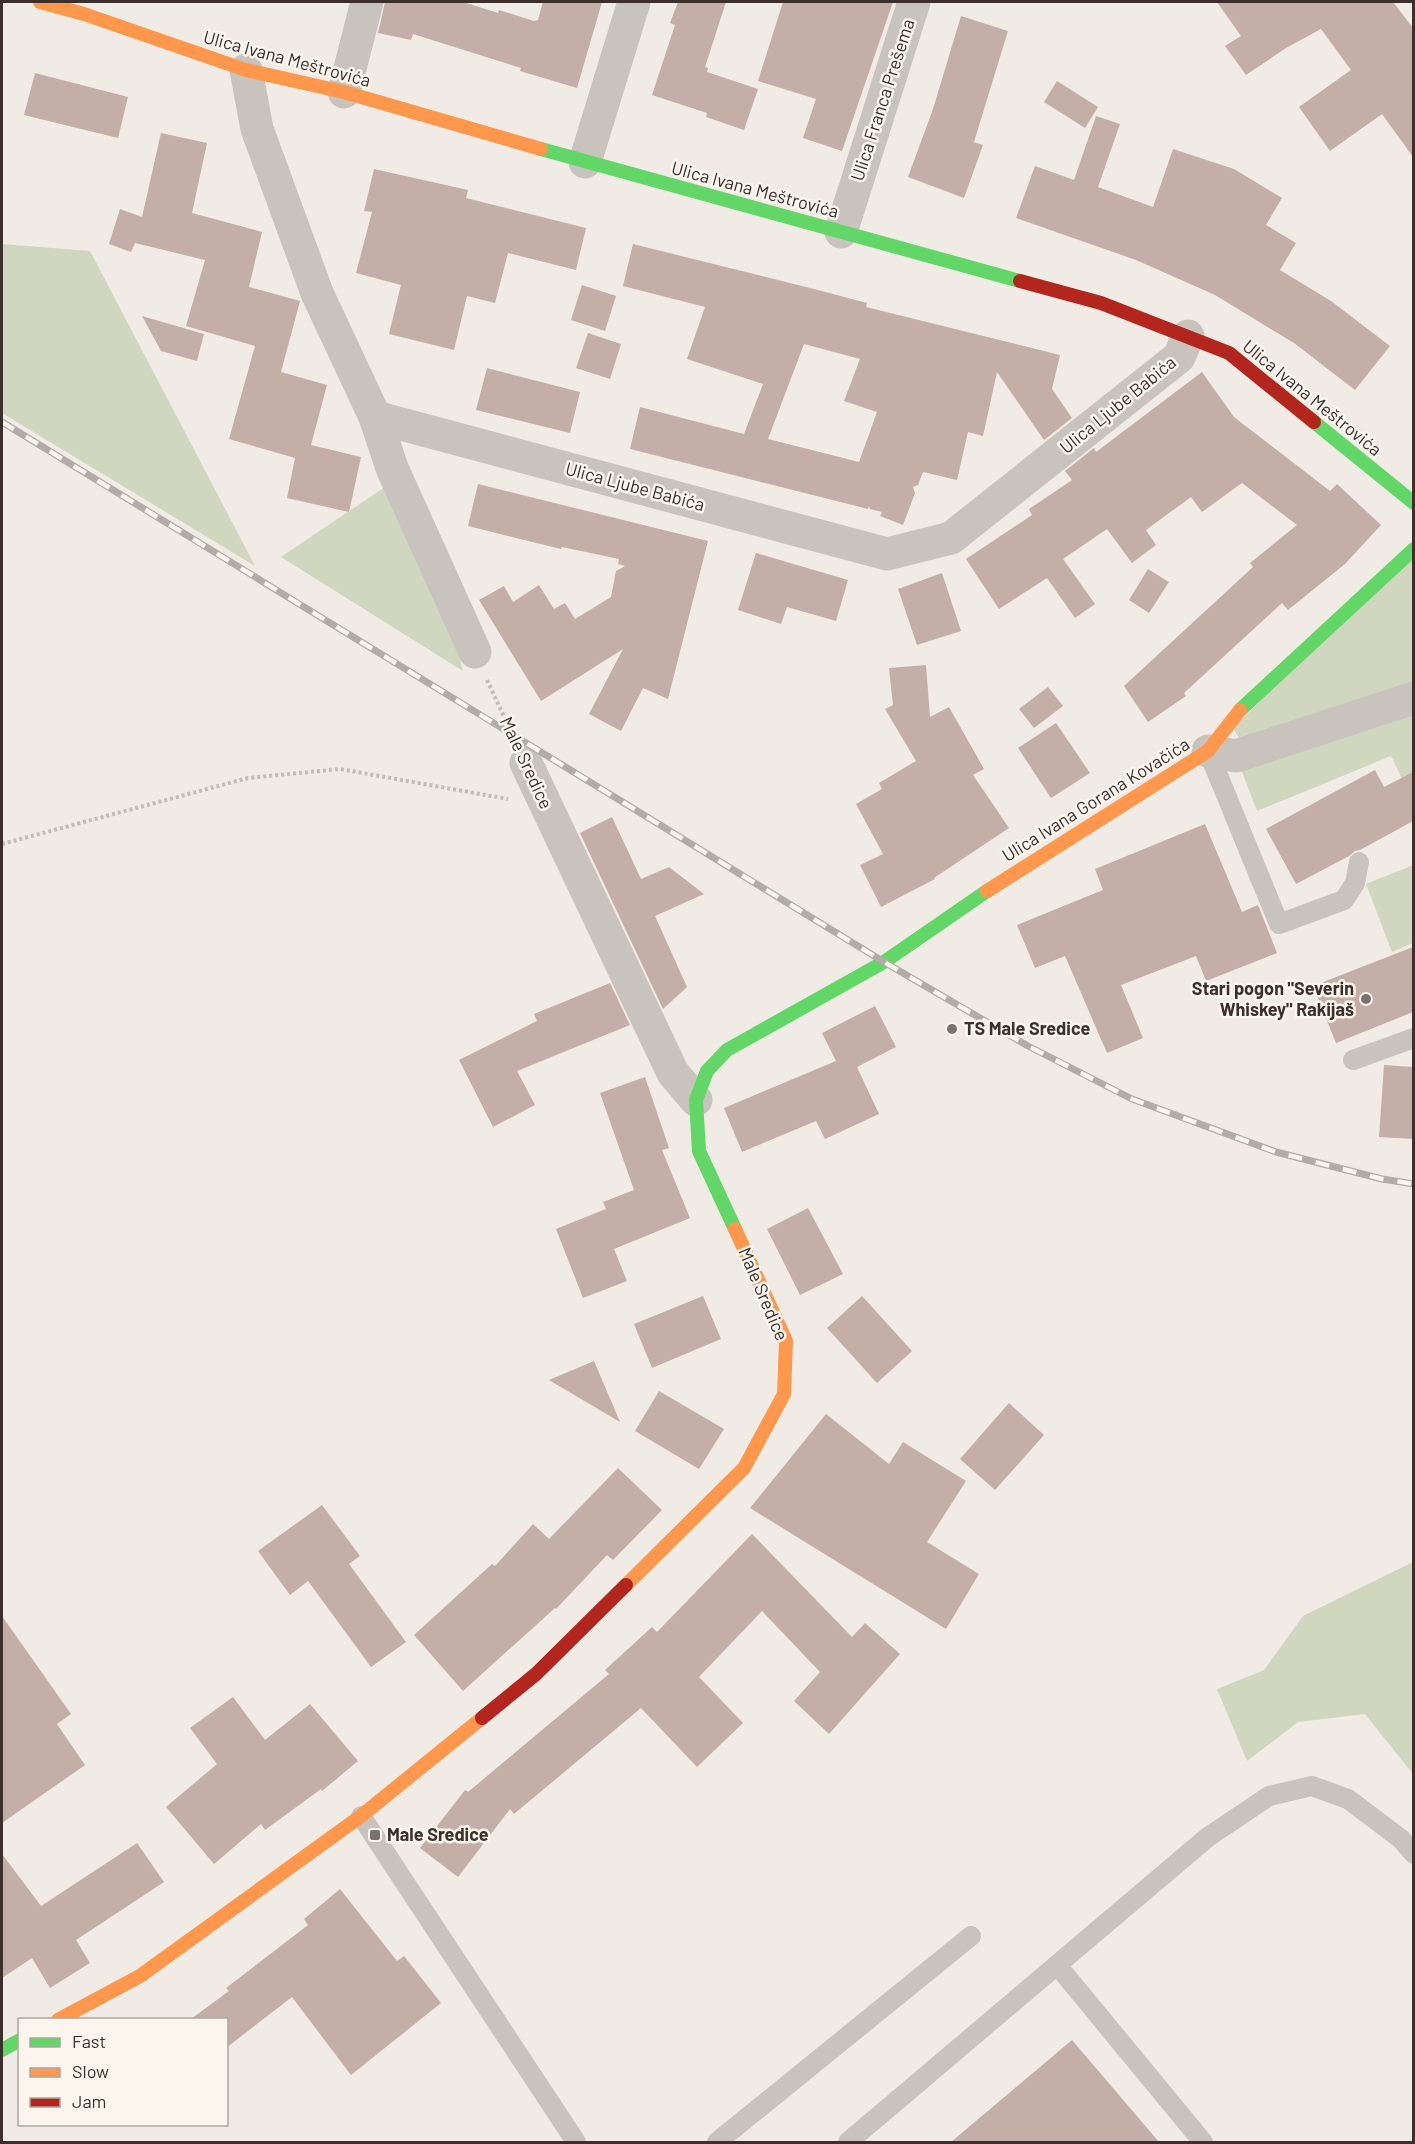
<svg xmlns="http://www.w3.org/2000/svg" width="1415" height="2144" font-family="Barlow,sans-serif">
<rect width="100%" height="100%" fill="#f0ebe5"/>
<g fill="#d1d6bf">
<path d="M 2,244 L 90,251 L 255,566 L 2,413 Z"/>
<path d="M 394,481 L 454,637 L 463,671 L 281,557 Z"/>
<path d="M 1413,549 L 1413,801 L 1391,756 L 1257,811 L 1236,756 L 1241,741 L 1233,728 Z"/>
<path d="M 1413,865 L 1413,943 L 1392,952 L 1366,884 Z"/>
<path d="M 1413,1562 L 1413,1774 L 1365,1714 L 1298,1722 L 1247,1761 L 1217,1689 L 1264,1670 L 1303,1616 Z"/>
</g>
<g fill="#c3afa7" fill-rule="evenodd">
<path d="M 385,2 L 463,2 L 498,13 L 499,10 L 534,21 L 538,20 L 543,2 L 602,2 L 577,88 L 520,71 L 521,68 L 413,34 L 411,40 L 378,33 Z"/>
<path d="M 678,2 L 726,2 L 705,67 L 708,68 L 707,72 L 758,89 L 744,130 L 706,117 L 707,113 L 652,95 L 675,25 L 670,23 Z"/>
<path d="M 783,2 L 893,2 L 842,151 L 803,138 L 816,99 L 758,81 Z"/>
<path d="M 1217,2 L 1393,2 L 1413,28 L 1413,157 L 1382,114 L 1330,151 L 1299,107 L 1351,70 L 1321,29 L 1286,48 L 1246,75 L 1225,46 L 1241,36 Z"/>
<path d="M 961,16 L 1008,31 L 974,142 L 983,145 L 964,198 L 908,177 L 933,109 Z"/>
<path d="M 35,73 L 128,97 L 118,138 L 24,115 Z"/>
<path d="M 1057,81 L 1098,107 L 1085,128 L 1044,102 Z"/>
<path d="M 1096,116 L 1120,124 L 1098,187 L 1153,207 L 1173,149 L 1234,169 L 1282,198 L 1266,225 L 1296,243 L 1280,270 L 1331,301 L 1390,346 L 1355,390 L 1294,343 L 1215,295 L 1136,260 L 1016,218 L 1035,166 L 1074,180 Z"/>
<path d="M 161,133 L 207,143 L 192,213 L 262,232 L 249,287 L 300,301 L 281,372 L 327,385 L 311,445 L 361,457 L 349,512 L 287,498 L 295,458 L 229,439 L 255,346 L 186,326 L 205,260 L 135,243 L 131,252 L 109,244 L 120,209 L 142,217 Z"/>
<path d="M 374,169 L 468,190 L 466,198 L 586,228 L 576,270 L 508,253 L 495,303 L 467,296 L 454,350 L 389,334 L 401,285 L 356,273 L 372,212 L 364,211 Z"/>
<path d="M 633,244 L 814,289 L 867,303 L 866,307 L 1060,355 L 1052,389 L 1072,418 L 1044,440 L 997,372 L 983,436 L 968,432 L 957,480 L 923,472 L 918,485 L 913,487 L 915,493 L 903,525 L 880,516 L 882,512 L 870,509 L 869,506 L 868,509 L 630,449 L 640,407 L 744,434 L 763,384 L 687,359 L 705,307 L 623,286 ZM 804,344 L 860,359 L 844,401 L 877,412 L 859,462 L 768,439 Z"/>
<path d="M 582,285 L 616,296 L 605,331 L 571,320 Z"/>
<path d="M 142,316 L 204,334 L 197,361 L 161,351 Z"/>
<path d="M 588,333 L 621,344 L 610,379 L 576,368 Z"/>
<path d="M 487,368 L 580,392 L 570,433 L 476,410 Z"/>
<path d="M 1202,372 L 1234,417 L 1330,491 L 1337,484 L 1381,525 L 1345,564 L 1288,610 L 1282,603 L 1184,693 L 1186,696 L 1148,722 L 1124,686 L 1253,567 L 1250,563 L 1297,525 L 1242,483 L 1202,512 L 1191,497 L 1146,530 L 1156,545 L 1132,563 L 1107,529 L 1063,559 L 1095,604 L 1075,618 L 1047,578 L 999,609 L 966,559 L 1032,515 L 1029,509 L 1072,480 L 1065,471 L 1094,448 L 1096,452 Z"/>
<path d="M 478,484 L 708,541 L 668,699 L 643,688 L 621,731 L 589,714 L 623,649 L 541,701 L 479,600 L 504,586 L 513,602 L 539,585 L 554,609 L 565,603 L 575,619 L 611,597 L 616,571 L 625,566 L 618,564 L 619,559 L 562,547 L 561,549 L 468,526 Z"/>
<path d="M 756,553 L 848,580 L 836,621 L 787,607 L 781,624 L 738,610 Z"/>
<path d="M 1148,569 L 1169,582 L 1149,613 L 1129,600 Z"/>
<path d="M 942,573 L 961,631 L 917,645 L 898,589 Z"/>
<path d="M 926,665 L 930,717 L 949,707 L 984,769 L 973,775 L 1009,828 L 934,878 L 935,879 L 881,907 L 860,865 L 883,854 L 856,804 L 882,789 L 879,783 L 916,761 L 885,709 L 893,705 L 889,668 Z"/>
<path d="M 1048,687 L 1063,706 L 1034,728 L 1019,709 Z"/>
<path d="M 1056,723 L 1090,773 L 1051,798 L 1018,748 Z"/>
<path d="M 1375,770 L 1384,787 L 1413,772 L 1413,821 L 1360,850 L 1355,851 L 1349,856 L 1296,884 L 1266,829 Z"/>
<path d="M 612,817 L 641,879 L 669,867 L 704,894 L 655,916 L 687,987 L 663,1009 L 580,833 Z"/>
<path d="M 1205,824 L 1242,912 L 1258,905 L 1277,953 L 1206,981 L 1196,956 L 1121,985 L 1143,1038 L 1107,1053 L 1065,956 L 1035,968 L 1017,925 L 1103,890 L 1095,869 Z"/>
<path d="M 1413,947 L 1413,1012 L 1336,1043 L 1313,986 Z"/>
<path d="M 610,983 L 630,1025 L 517,1071 L 535,1105 L 493,1127 L 459,1060 L 537,1021 L 534,1014 Z"/>
<path d="M 875,1006 L 896,1047 L 857,1067 L 879,1114 L 825,1139 L 816,1121 L 742,1152 L 724,1108 L 836,1061 L 822,1033 Z"/>
<path d="M 1384,1065 L 1413,1067 L 1413,1139 L 1379,1137 Z"/>
<path d="M 645,1077 L 669,1148 L 662,1150 L 690,1218 L 614,1249 L 627,1281 L 583,1298 L 556,1229 L 606,1209 L 603,1202 L 634,1190 L 600,1093 Z"/>
<path d="M 808,1208 L 843,1274 L 800,1295 L 767,1229 Z"/>
<path d="M 703,1296 L 721,1339 L 652,1368 L 634,1324 Z"/>
<path d="M 862,1296 L 912,1351 L 877,1383 L 827,1328 Z"/>
<path d="M 594,1361 L 620,1422 L 549,1380 Z"/>
<path d="M 659,1391 L 724,1429 L 699,1469 L 635,1431 Z"/>
<path d="M 1009,1403 L 1044,1435 L 995,1490 L 960,1459 Z"/>
<path d="M 826,1414 L 889,1464 L 903,1442 L 966,1481 L 927,1542 L 979,1574 L 946,1629 L 750,1508 Z"/>
<path d="M 618,1468 L 662,1510 L 613,1560 L 607,1555 L 556,1609 L 555,1608 L 463,1691 L 414,1635 L 492,1564 L 495,1566 L 533,1524 L 549,1539 Z"/>
<path d="M 322,1505 L 360,1556 L 349,1564 L 406,1642 L 371,1667 L 308,1581 L 290,1595 L 258,1551 Z"/>
<path d="M 752,1534 L 852,1637 L 865,1623 L 900,1654 L 829,1734 L 794,1701 L 820,1672 L 762,1611 L 699,1677 L 743,1723 L 697,1767 L 641,1708 L 514,1814 L 510,1809 L 458,1877 L 420,1848 L 465,1790 L 468,1792 L 609,1674 L 605,1670 L 652,1627 L 657,1632 Z"/>
<path d="M 2,1616 L 71,1714 L 57,1724 L 85,1765 L 2,1823 Z"/>
<path d="M 233,1697 L 265,1740 L 310,1704 L 358,1761 L 322,1791 L 321,1789 L 265,1830 L 261,1824 L 214,1864 L 166,1807 L 217,1764 L 190,1728 Z"/>
<path d="M 137,1843 L 164,1882 L 76,1940 L 90,1963 L 50,1988 L 32,1958 L 2,1978 L 2,1854 L 41,1906 Z"/>
<path d="M 340,1889 L 397,1961 L 404,1956 L 441,2003 L 351,2075 L 292,1997 L 226,2048 L 226,2019 L 191,2019 L 229,1991 L 226,1988 L 308,1925 L 304,1919 Z"/>
<path d="M 1072,2040 L 1159,2142 L 951,2142 Z"/>
</g>
<g fill="none" stroke-linecap="round" stroke-linejoin="round">
<g stroke="#c2bbb6" stroke-width="4" stroke-dasharray="3 3" stroke-linecap="butt">
<path d="M 487,680 L 513,736"/>
<path d="M 2,844 L 248,778 L 340,769 L 508,799"/>
</g>
<g stroke="#c9c3be" stroke-width="20">
<path d="M 1208,751 L 1279,924 L 1344,900 L 1355,883 L 1359,862"/>
<path d="M 1353,1060 L 1414,1038"/>
<path d="M 361,1816 L 576,2142"/>
<path d="M 1057,1965 L 1203,2142"/>
<path d="M 717,2142 L 971,1936"/>
<path d="M 848,2142 L 1208,1837 L 1269,1796 L 1312,1786 L 1348,1799 L 1401,1839 L 1414,1854"/>
</g>
<g stroke="#c9c3be" stroke-width="33">
<path d="M 246,70 L 257,129 L 317,293 L 375,417 L 887,554 L 951,538 L 1179,357 L 1188,336"/>
<path d="M 344,92 L 367,2"/>
<path d="M 585,162 L 634,2"/>
<path d="M 841,232 L 914,2"/>
<path d="M 375,417 L 392,468 L 475,652"/>
<path d="M 1208,751 L 1236,756 L 1414,698"/>
<path d="M 526,763 L 673,1073 L 696,1100"/>
</g>
<g stroke="#63d668" stroke-width="14">
<path d="M 541,149 L 1020,281"/>
<path d="M 1314,422 L 1414,503"/>
<path d="M 1240,710 L 1414,549"/>
<path d="M 735,1229 L 699,1151 L 696,1100 L 707,1071 L 727,1050 L 884,962 L 987,891"/>
<path d="M 2,2050 L 20,2040"/>
</g>
<g stroke="#ff974d" stroke-width="14">
<path d="M 40,2 L 84,14 L 246,70 L 344,92 L 541,149"/>
<path d="M 987,891 L 1208,751 L 1240,710"/>
<path d="M 626,1585 L 744,1468 L 784,1394 L 786,1341 L 735,1229"/>
<path d="M 58,2020 L 140,1976 L 361,1816 L 482,1718"/>
</g>
<g stroke="#b3261e" stroke-width="14">
<path d="M 1020,281 L 1101,303 L 1229,353 L 1314,422"/>
<path d="M 482,1718 L 536,1674 L 626,1585"/>
</g>
<defs>
<path id="rail" d="M 2,422 L 884,962 L 1028,1046 L 1132,1099 L 1276,1152 L 1382,1179 L 1414,1184"/>
</defs>
<use href="#rail" stroke="#b1aca8" stroke-width="7"/>
<use href="#rail" stroke="#fbf5ee" stroke-width="4.5" stroke-dasharray="14" stroke-linecap="butt"/>
</g>
<g fill="#7a716c" stroke="#fbf5ee" stroke-width="2">
<circle cx="1366" cy="999" r="6"/>
<circle cx="952" cy="1029" r="6"/>
<rect x="369" y="1829" width="12" height="12" rx="3"/>
</g>
<g text-anchor="middle" stroke-width="5" stroke-linejoin="round" paint-order="stroke">
<g font-size="18" fill="#3b302b" stroke="#fbf5ee">
<text transform="translate(287 59) rotate(15)" y="6">Ulica Ivana Meštrovića</text>
<text transform="translate(883 100) rotate(-72)" y="6">Ulica Franca Prešema</text>
<text transform="translate(755 190) rotate(15)" y="6">Ulica Ivana Meštrovića</text>
<text transform="translate(1312 398) rotate(39)" y="6">Ulica Ivana Meštrovića</text>
<text transform="translate(1118 405) rotate(-39)" y="6">Ulica Ljube Babića</text>
<text transform="translate(635 487) rotate(15)" y="6">Ulica Ljube Babića</text>
<text transform="translate(526 763) rotate(65)" y="6">Male Sredice</text>
<text transform="translate(1096 800) rotate(-32)" y="6">Ulica Ivana Gorana Kovačića</text>
<text transform="translate(763 1294) rotate(67)" y="6">Male Sredice</text>
</g>
<g font-size="18" font-weight="bold" fill="#3b302b" stroke="#fbf5ee" text-anchor="start">
<text x="1354" y="995" text-anchor="end">Stari pogon "Severin<tspan x="1354" dy="21">Whiskey" Rakijaš</tspan></text>
<text x="964" y="1035">TS Male Sredice</text>
<text x="387" y="1841">Male Sredice</text>
</g>
</g>
<rect width="1415" height="2144" fill="none" stroke="#3b302b" stroke-width="6"/>
<rect x="18" y="2018" width="210" height="108" fill="#fbf5ee" stroke="#aea6a0" stroke-width="1.5"/>
<rect x="30" y="2038" width="30" height="9" fill="#63d668" stroke="#aea6a0" stroke-width="1.5"/>
<text x="72" y="2048" font-size="18" fill="#3b302b">Fast</text>
<rect x="30" y="2068" width="30" height="9" fill="#ff974d" stroke="#aea6a0" stroke-width="1.5"/>
<text x="72" y="2078" font-size="18" fill="#3b302b">Slow</text>
<rect x="30" y="2098" width="30" height="9" fill="#b3261e" stroke="#aea6a0" stroke-width="1.5"/>
<text x="72" y="2108" font-size="18" fill="#3b302b">Jam</text>
</svg>
